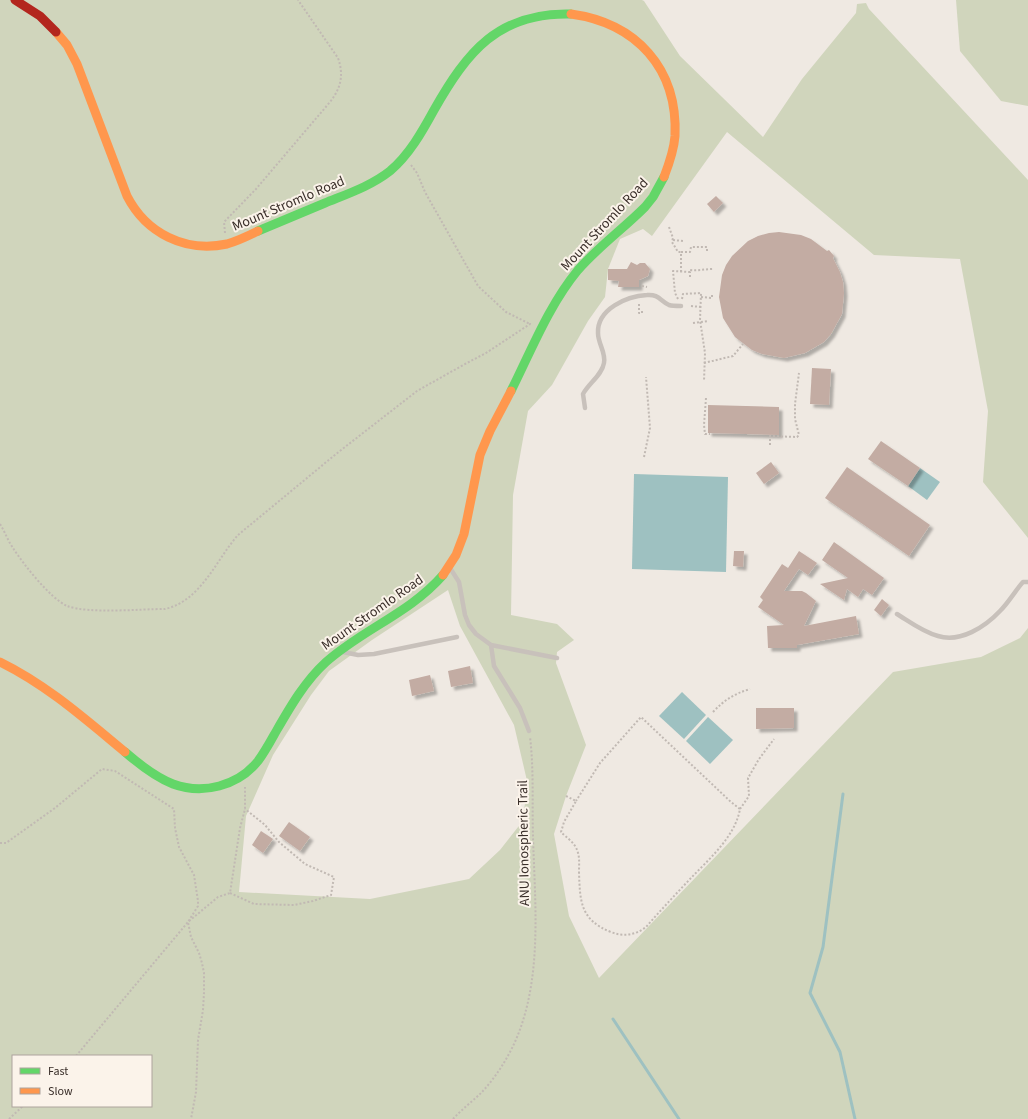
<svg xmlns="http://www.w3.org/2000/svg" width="1028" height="1119" font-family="'Source Sans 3',sans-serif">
<defs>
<filter id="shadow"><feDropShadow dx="3.5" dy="3.5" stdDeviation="1" flood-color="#0004"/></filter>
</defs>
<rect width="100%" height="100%" fill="#efe9e2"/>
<g fill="#d0d5bc" fill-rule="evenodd">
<path d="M 0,0 L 642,0 L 644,1 L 680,56 L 763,137 L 802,79 L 856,13 L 857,4 L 866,3 L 869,9 L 1028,180 L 1028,538 L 983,482 L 988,411 L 960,259 L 874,255 L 727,132 L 652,236 L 643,229 L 620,239 L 608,269 L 605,297 L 588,321 L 552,385 L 528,411 L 513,495 L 511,615 L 557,624 L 574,640 L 557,652 L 556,663 L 586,745 L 566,796 L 554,834 L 569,916 L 599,978 L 893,672 L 981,657 L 1020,638 L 1028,628 L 1028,1119 L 0,1119 ZM 448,590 L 460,626 L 514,725 L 528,785 L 522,822 L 500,850 L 469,879 L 370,899 L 239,892 L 246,816 L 273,755 L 311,695 L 329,671 L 372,640 ZM 13,1056 L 151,1056 L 151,1106 L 13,1106 Z"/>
<path d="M 956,0 L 1028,0 L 1028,106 L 1001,101 L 960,51 Z"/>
</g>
<g fill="#9ec1c1">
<path d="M 920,468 L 940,482 L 927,500 L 908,486 Z"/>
<path d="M 634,474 L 728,477 L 726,572 L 632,569 Z"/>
<path d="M 682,692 L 706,715 L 684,739 L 659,716 Z"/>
<path d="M 708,717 L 733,740 L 710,764 L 686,741 Z"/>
</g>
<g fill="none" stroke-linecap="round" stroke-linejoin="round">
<g stroke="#9ec1c1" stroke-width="3">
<path d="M 843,794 L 823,947 L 810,993 L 840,1052 L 855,1119"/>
<path d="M 613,1019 L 679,1119"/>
</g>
</g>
<g fill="#c3aca3" filter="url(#shadow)">
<path d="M 716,196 L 723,203 L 714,212 L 707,204 Z"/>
<path d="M 779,232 L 801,235 L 811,239 L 827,251 L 829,250 L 834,256 L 833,258 L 840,272 L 843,282 L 844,293 L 842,314 L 831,334 L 824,342 L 805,353 L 784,358 L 762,354 L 752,350 L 735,337 L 723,318 L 719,297 L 722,275 L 726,265 L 732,256 L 748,241 L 758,236 L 769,233 Z"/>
<path d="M 631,262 L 637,265 L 640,263 L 645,263 L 650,269 L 648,276 L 639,280 L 639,287 L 618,287 L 619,281 L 608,280 L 608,269 L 627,269 Z"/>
<path d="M 812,368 L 831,369 L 829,405 L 810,404 Z"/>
<path d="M 708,405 L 779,407 L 779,435 L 708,433 Z"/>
<path d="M 881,441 L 920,468 L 908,486 L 868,459 Z"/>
<path d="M 771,462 L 779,473 L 764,484 L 756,473 Z"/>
<path d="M 847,467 L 930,525 L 909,556 L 825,498 Z"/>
<path d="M 834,542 L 884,578 L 872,595 L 863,589 L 858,597 L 847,589 L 844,600 L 820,584 L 848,578 L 822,560 Z"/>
<path d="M 734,551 L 744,551 L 743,567 L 733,566 Z"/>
<path d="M 799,551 L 817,563 L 808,575 L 799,569 L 784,591 L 802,591 L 806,593 L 816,601 L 804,626 L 856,616 L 859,634 L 797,645 L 797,648 L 768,648 L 767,626 L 784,625 L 758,607 L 763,600 L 760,597 L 782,564 L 788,568 Z"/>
<path d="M 882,599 L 889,605 L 881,616 L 874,610 Z"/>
<path d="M 470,666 L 473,683 L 451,687 L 448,671 Z"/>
<path d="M 430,675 L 434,691 L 412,696 L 409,680 Z"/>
<path d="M 756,708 L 794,708 L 794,728 L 756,729 Z"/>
<path d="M 289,822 L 310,837 L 300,851 L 279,836 Z"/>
<path d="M 261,831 L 273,839 L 263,853 L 252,845 Z"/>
</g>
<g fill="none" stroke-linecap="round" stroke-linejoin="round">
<g stroke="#c1b9b3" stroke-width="2" stroke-dasharray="2 2" stroke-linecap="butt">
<path d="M 411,165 L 417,173 L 425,192 L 478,286 L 506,312 L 530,324"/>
<path d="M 669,227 L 673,238 L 672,242 L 678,252 L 681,252"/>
<path d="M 225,233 L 224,222 L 256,189 L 330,102 C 341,88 344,75 338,58 L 298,0"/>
<path d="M 673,240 L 683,241"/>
<path d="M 681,272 L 681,252 L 690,252 L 691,247 L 707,247 L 707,252"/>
<path d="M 690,277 L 690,272"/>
<path d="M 642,286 L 647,287"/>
<path d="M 701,297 L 712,298 L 712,295"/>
<path d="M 678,299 L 675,293 L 673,271 L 690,272 L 690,270 C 698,271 705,269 713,269"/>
<path d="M 682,299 L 683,294 L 701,293 L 700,320 L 705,353 L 704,381"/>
<path d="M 639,304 L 639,313 L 642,313 L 642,311"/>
<path d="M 691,306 L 701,307"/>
<path d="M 693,323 L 708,321"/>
<path d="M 704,363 L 733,356 L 743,344"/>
<path d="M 706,398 L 704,425 L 705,434 L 710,434"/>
<path d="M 770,445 L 770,436 L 797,437 L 799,435 L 795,419 L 795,404 L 799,373"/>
<path d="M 644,457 L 650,428 L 646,377"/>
<path d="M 0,524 C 5,532 8,541 13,548 C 24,565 50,598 67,606 C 89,614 140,609 165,609 C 201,601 216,560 238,535 L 336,454 L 417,391 L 465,364 L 486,353 L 530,324 L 532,325"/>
<path d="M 713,712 C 724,700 734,694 750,689"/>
<path d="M 566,796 L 576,801 L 564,822 L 561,832 C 566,837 575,843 577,850 C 580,857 579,864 579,872 C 580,901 580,920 611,932 C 623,937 636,935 646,927 C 660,911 675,895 690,879 C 709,859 735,837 740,809 L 731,802 L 641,717 L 600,763 L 576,801"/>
<path d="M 740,809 L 749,796 L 748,778 L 759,759 L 774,739"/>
<path d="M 0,843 L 6,843 L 55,808 L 102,769 L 115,771 L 174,809 L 175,828 L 179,847 L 194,875 L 198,901 L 198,906 L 188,922 L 191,937 L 199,953 L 202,963 L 204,973 L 204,993 L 203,1010 L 198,1040 L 196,1092 L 191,1119"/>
<path d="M 230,893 L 254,904 L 294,905 L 313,901 L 331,895 L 334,877 L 305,864 L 279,842 L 265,825 L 245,809"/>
<path d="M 76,1056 L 188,922 L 218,897 L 230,893 L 240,828 L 245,809 L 245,787"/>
<path d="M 9,1119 L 23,1106"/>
<path d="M 453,1119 C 462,1109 473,1101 482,1092 C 495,1078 506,1061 514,1044 C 543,981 535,905 533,837 C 532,804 534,770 530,737"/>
</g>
<g stroke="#c8c1bb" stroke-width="4.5">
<path d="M 585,408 L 583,394 C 589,383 602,375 604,363 C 606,352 598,344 598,333 C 597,309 627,296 647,295 C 659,294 660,301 669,305 C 672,306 677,306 681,306"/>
<path d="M 450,568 L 459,582 L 465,615 L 469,625 L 476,634 L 491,645 L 557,658"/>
<path d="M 897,614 C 910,622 923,632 938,636 C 960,643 985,627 1000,611 C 1009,602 1015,591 1023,582 L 1028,582"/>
<path d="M 491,645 L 494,666 L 520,708 L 529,731"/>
<path d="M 343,652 L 358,655 L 374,654 L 457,637"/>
</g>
<g stroke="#63d668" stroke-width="9">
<path d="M 258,231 C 280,222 303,212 325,203 C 347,194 371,186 390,171 C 409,155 422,132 434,110 C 467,52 498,12 571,14"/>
<path d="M 511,391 C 531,351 549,305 578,270 C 598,247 623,229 645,207 L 653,197 L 664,177"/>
<path d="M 125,752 C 140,765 155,777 173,784 C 203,795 238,786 258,761 C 264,753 269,744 274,735 C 289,709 304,682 326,662 C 363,629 410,613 443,575"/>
</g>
<g stroke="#ff974d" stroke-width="9">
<path d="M 571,14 C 636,23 678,68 675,136 C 674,150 669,164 664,177"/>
<path d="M 56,32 L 67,45 L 77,64 L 127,196 C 146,233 185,253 227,244 C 237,241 248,236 258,231"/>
<path d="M 443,575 L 456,555 L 464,534 L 480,455 L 490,431 L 511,391"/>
<path d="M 0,662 C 47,685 85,719 125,752"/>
</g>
<path stroke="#b3261e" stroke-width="9" d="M 15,0 L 40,16 L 56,32"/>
</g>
<g text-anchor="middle" stroke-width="4" stroke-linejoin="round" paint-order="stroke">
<g font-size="14" fill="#392e29" stroke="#fbf3ea">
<text transform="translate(288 203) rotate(-23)" y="5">Mount Stromlo Road</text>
<text transform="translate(604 224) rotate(-47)" y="5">Mount Stromlo Road</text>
<text transform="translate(372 612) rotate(-35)" y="5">Mount Stromlo Road</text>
<text transform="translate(523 843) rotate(-91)" y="5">ANU Ionospheric Trail</text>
</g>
</g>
<rect x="12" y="1055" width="140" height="52" fill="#fbf3ea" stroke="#ada49d"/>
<rect x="20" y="1068" width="20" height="6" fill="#63d668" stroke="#ada49d"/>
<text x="48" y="1075" font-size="12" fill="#392e29">Fast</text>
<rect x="20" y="1088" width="20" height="6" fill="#ff974d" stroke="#ada49d"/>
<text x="48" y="1095" font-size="12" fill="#392e29">Slow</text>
</svg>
